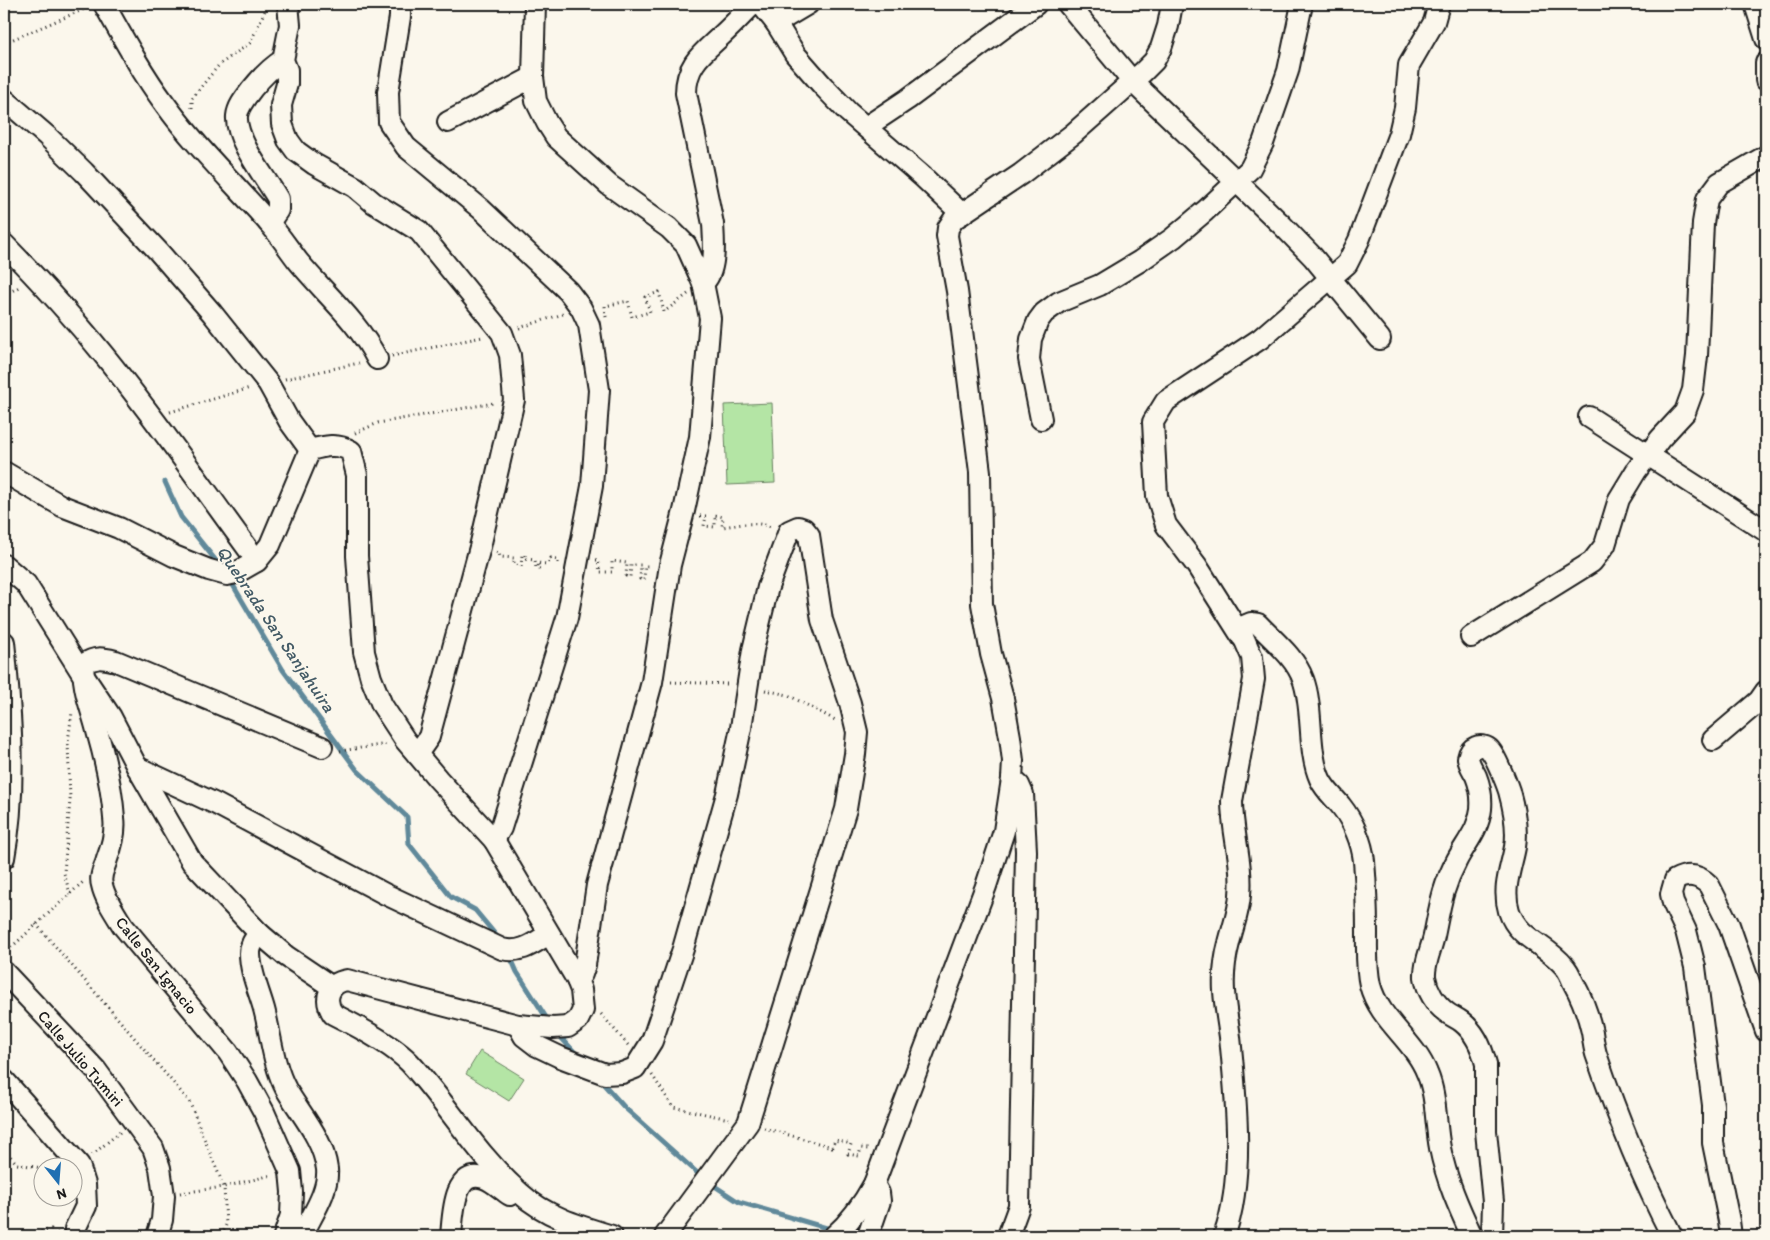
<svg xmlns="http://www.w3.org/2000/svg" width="1770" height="1240" font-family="Itim,sans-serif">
<rect width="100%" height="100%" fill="#fbf7ec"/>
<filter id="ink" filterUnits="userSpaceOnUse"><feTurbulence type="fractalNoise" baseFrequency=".02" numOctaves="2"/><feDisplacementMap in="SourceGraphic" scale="10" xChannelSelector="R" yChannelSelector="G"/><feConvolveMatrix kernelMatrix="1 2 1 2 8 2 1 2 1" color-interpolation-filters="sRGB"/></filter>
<g filter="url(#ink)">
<g fill="#b4e5a5" stroke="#688060">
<path d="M 772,403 L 775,483 L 727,485 L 724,405 Z"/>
<path d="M 480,1051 L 524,1078 L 509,1101 L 466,1074 Z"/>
</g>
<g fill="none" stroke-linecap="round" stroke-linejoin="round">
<g stroke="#60899a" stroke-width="5">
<path d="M 165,482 L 181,517 L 221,567"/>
<path d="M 230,580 L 283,670 L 357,770 L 407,817 L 409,844 L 451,897 L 475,910 L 499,939"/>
<path d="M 510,956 L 517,972 L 549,1022"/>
<path d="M 557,1033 L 578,1056"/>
<path d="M 599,1079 L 625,1108 L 703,1178"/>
<path d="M 710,1183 L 739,1202 L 830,1229"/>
</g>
<defs>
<g id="minor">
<path d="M 104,4 C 123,38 142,73 165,104 C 196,147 234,183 268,222 C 279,234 288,248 298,261 C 324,293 358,321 377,359"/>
<path d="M 288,4 L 290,25 L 283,60 L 287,70 L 287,84 L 281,105 L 282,124 L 288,140 L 296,151 L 314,164 L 355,187 L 374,203 L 419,231 L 502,333 L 510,355 L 514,400 L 480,547 L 429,737 L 417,754"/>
<path d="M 400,4 L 400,17 L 388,92 L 389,122 L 406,147 L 481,209 L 568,291 L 581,308 L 589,325 L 599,390 L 592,486 L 567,618 L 501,828 L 494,840"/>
<path d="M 535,4 L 533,77 L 536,101 L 547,123 L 556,137 L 609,185 L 669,228 L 686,245 L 703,283 L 710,318 L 700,437 L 684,511 L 670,565 L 652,682 L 597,885 L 585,965 L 582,974 L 577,980"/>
<path d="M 761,4 L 776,23 L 795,54 L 823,86 L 848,112 L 924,178 L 962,214"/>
<path d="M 1068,4 L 1133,82 L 1282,225 L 1313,257 L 1380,339"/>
<path d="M 1755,4 L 1766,39"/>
<path d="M 776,23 L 808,4"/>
<path d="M 1766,63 L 1766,80"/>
<path d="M 4,99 L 47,136 L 84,172 L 158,251 L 212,313 L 268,383 L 289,421 L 310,450"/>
<path d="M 448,122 L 533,77"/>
<path d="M 866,127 L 908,99 L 1036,4"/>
<path d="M 269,223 L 278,210 L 278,199 C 266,178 235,140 237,116 C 238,106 246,97 252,89 C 261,78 271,67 283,60"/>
<path d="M 4,244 C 38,279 72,316 103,354 C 158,421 206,492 257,561"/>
<path d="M 703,283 C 717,271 714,241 713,224 L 686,93 C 686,64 703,53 722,35 C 733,25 743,14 753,4"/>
<path d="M 1589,417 L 1766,531"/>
<path d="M 1041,419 L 1029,359 L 1031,339 L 1038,321 L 1044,313 L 1059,302 L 1100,285 L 1140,261 L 1173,238 L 1205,211 L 1250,169 L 1263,143 L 1288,71 L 1302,4"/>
<path d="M 4,472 L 62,506 L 119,528 L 174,556 L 209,570 L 227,575 L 236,573 L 257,561 L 270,545 L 310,450 C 325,446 337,443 351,451 L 357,475 L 357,556 L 364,652 L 371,678 L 382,705 L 405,740 L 438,779 L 494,840 L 577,980 L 581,990 L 583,1010 L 578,1020 L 568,1027 L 553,1028 L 518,1025 L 347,980 C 329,983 323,999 333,1014 C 355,1025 393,1045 410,1063 C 448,1105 477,1155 520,1193 C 545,1216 579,1226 612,1236"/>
<path d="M 4,565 L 26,584 L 83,675 L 111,717 L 137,767 L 192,862 L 259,933 L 286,956 L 332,987"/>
<path d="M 1242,637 L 1197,566 L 1166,525 L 1157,496 L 1153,422 L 1166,401 L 1260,339 L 1347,264 L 1359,240 L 1399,134 L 1405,108 L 1409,65 L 1434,22 L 1439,4"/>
<path d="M 1471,637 L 1592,562 L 1605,545 L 1619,499 L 1636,471 L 1660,439 L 1685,412 L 1693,390 L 1697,356 L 1703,223 L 1707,199 L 1719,183 L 1766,156"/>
<path d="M 4,642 C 11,712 17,789 4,858"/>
<path d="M 1713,740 L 1759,701 L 1766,691"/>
<path d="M 137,767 L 216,804 L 385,894 L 502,949 C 521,954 534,943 549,934"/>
<path d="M 259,933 C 254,940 250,945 250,953 C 250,972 259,991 264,1009 C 271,1035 273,1065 286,1089 C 301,1115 323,1138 327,1169 C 329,1192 311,1216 302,1236"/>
<path d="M 4,972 L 96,1070 L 153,1148 L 160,1168 L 164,1196 L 162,1220 L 157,1236"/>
<path d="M 518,1025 L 524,1036 L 537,1046 L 560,1057 L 605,1074 L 622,1073 L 635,1068 L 652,1041 L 683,949 L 727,794 L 741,728 L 753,650 L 768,587 L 789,531 L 798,527 L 804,529 L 809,535 L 822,620 L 850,703 L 857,732 L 855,754 L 846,809 L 748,1123 L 665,1236"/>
<path d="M 4,1080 L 79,1165 L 85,1184 L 86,1206 L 75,1229"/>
<path d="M 284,1236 L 291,1215 L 292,1192 L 290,1171 L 264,1112 L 247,1081 L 228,1052 L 123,926 C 115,913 105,899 102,885 C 99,875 105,868 107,859 C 112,846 116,832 114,818 C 112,789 105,759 97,731 C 92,710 81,686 84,664 C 95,656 103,658 116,661 L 322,747"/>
<path d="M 451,1236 C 453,1217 453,1168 484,1178 C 493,1181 502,1190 510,1195"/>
<path d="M 834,1236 C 851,1221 863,1204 874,1184 L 986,886 L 1004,831 L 1012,779 L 1013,761 L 1010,737 L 1003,698 L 991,654 L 982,604 L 980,472 L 957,291 L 947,236 L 948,228 L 954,219 L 1021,174 L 1073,134 L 1143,72 L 1154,61 L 1161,48 L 1168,26 L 1172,4"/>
<path d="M 868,1236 L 880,1201 L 879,1193 L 874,1184"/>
<path d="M 1008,1236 L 1019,1206 L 1026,851 L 1023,794 L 1019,785 L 1012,779"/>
<path d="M 1224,1236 C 1245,1180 1236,1097 1230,1037 C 1228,1022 1225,1007 1224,991 C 1223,975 1225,958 1229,943 C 1233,926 1239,912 1240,895 C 1243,862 1232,833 1232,801 L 1254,679 L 1252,657 L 1242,634 L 1244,626 L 1251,623 L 1258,624 C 1274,641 1295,657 1303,679 C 1314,708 1307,750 1320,779 C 1325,790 1334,797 1341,806 C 1353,821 1362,842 1364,861 C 1366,884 1367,909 1367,933 C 1367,950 1366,968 1370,985 C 1379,1020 1414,1040 1427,1073 C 1437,1096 1435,1123 1440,1148 C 1446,1179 1459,1208 1472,1236"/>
<path d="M 1492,1236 L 1493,1202 L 1486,1131 L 1486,1064 C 1482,1048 1476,1033 1462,1022 C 1457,1018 1451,1016 1446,1012 C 1435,1004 1427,990 1425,977 C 1424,963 1431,950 1434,936 C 1440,907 1442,888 1457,860 C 1466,843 1479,829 1481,809 C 1482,798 1480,786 1476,776 C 1473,770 1469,765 1468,758 C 1469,753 1471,749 1476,747 C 1480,745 1487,746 1490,750 C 1496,757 1506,782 1509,791 C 1514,809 1518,828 1515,847 C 1511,869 1502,888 1509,911 C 1518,939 1546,944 1564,966 C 1568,970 1571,977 1573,982 C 1582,998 1588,1014 1592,1032 C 1593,1039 1594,1047 1596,1054 C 1617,1116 1642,1178 1672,1236"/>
<path d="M 1731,1236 L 1729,1221 L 1713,1143 L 1713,1105 L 1695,967 L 1686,931 L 1673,903 L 1671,894 L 1675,880 C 1688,873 1699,875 1709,885 L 1729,925 L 1766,1031"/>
</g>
</defs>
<use href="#minor" stroke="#1c1c1c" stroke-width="24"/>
<g stroke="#1c1c1c" stroke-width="3" stroke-dasharray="1 4" stroke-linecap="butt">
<path d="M 4,43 L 87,8"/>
<path d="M 192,108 L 192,98 L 219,65 L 250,43 L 268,4"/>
<path d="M 4,295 L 21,286"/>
<path d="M 606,317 L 605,306 L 628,301 L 632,317 L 650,312 L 645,297 L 659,292 L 664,312 L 688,294"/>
<path d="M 519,328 L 563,314"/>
<path d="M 392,356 L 482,337"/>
<path d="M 285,379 L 359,363"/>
<path d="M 170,412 L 250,388"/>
<path d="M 355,433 L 378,423 L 494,403"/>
<path d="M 700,516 L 706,516 L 704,526 L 715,527 L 715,515 L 723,517 L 722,527 C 739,525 757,520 773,528"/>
<path d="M 496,552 L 499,553 L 500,557 L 514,558 L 514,564 L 521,567 L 522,555 L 525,555 L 525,559 L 535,560 L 536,568 L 540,569 L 537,563 L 548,564 L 551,558 L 558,560 L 558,563"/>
<path d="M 596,560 L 598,560 L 600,572 L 612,572 L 612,561 L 627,563 L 626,576 L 630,577 L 631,565 L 641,565 L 640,579 L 644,580 L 645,566 L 651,566"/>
<path d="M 671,682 L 729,684"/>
<path d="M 765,690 L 788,695 L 837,721"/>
<path d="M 340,751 L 388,744"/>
<path d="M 70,894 L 64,873 L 70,800 L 68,742 L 72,712"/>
<path d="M 36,924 L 189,1101 L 224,1187 L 226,1225 L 222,1236"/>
<path d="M 4,954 L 83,882"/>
<path d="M 601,1014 L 628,1045"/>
<path d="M 652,1075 L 673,1107 L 729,1119"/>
<path d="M 764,1128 L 832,1147 L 835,1140 L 851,1144 L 848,1154 L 859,1156 L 861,1148 L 868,1149"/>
<path d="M 4,1149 L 17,1164 L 42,1168"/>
<path d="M 92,1155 L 120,1132"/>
<path d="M 180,1193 L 224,1187 L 272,1175"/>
<path d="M 41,1236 L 40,1232 L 51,1229 L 53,1234 L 60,1233"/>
</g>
<use href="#minor" stroke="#fbf7ec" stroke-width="20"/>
</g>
</g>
<g text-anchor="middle" stroke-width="4" stroke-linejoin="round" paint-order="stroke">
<g font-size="16" fill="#1c1c1c" stroke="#fbf7ec">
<text transform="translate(157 965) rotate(51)" y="6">Calle San Ignacio</text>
<text transform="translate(81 1058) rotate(49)" y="6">Calle Julio Tumiri</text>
</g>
<g font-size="18" font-style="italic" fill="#445b66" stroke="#fbf7ec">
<text transform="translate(276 629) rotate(56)" y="6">Quebrada San Sanjahuira</text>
</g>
</g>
<rect width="1770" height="1240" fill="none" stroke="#fbf7ec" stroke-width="20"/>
<rect x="10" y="10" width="1750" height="1220" fill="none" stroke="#1c1c1c" stroke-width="2" filter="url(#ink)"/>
<g transform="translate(58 1182) rotate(163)"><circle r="24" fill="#fbf7ec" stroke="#a29f99"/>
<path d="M0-4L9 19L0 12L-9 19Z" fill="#1f6fb2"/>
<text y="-8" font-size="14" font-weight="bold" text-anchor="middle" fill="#1c1c1c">N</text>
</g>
</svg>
